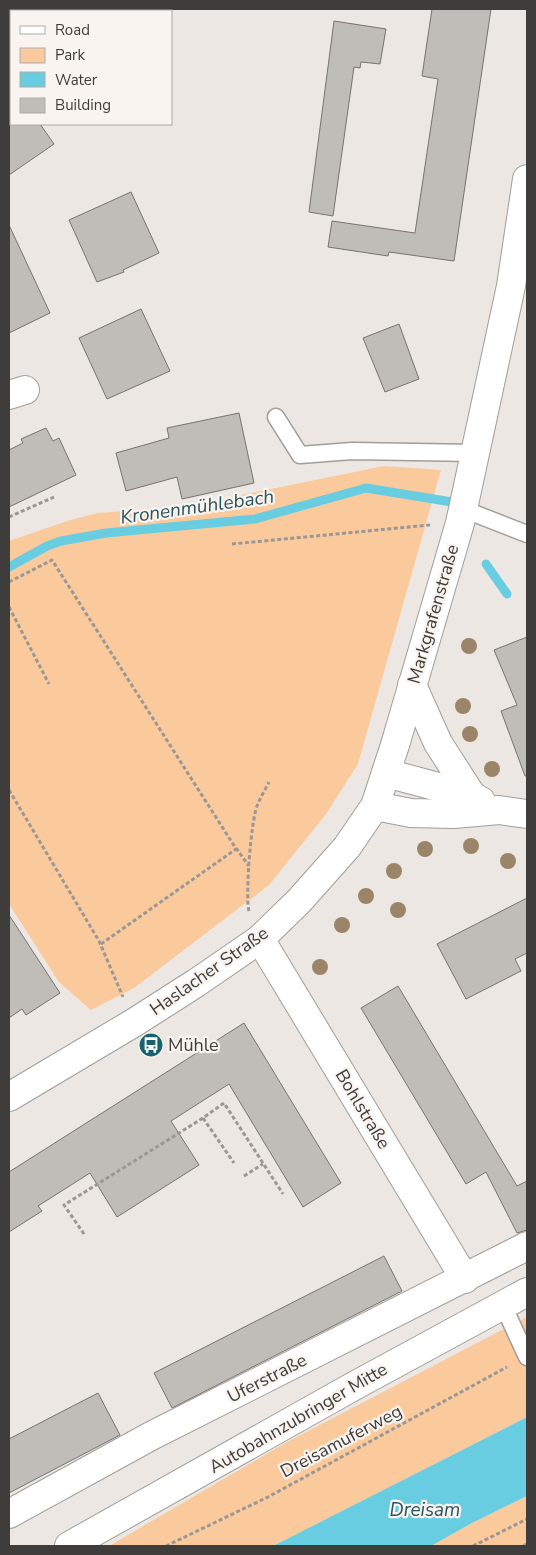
<svg xmlns="http://www.w3.org/2000/svg" width="536" height="1555" font-family="'Nunito Sans',sans-serif">
<rect width="100%" height="100%" fill="#ece7e2"/>
<g fill="#faca9d">
<path d="M 384,466 L 441,470 L 358,764 L 326,814 L 269,885 L 134,988 L 91,1010 L 59,982 L 9,904 L 9,541 L 67,521 L 98,513 L 182,507 Z"/>
<path d="M 527,1317 L 527,1417 L 273,1546 L 109,1546 L 287,1442 Z"/>
<path d="M 527,1496 L 527,1546 L 431,1546 L 472,1523 Z"/>
</g>
<path fill="#69cde2" d="M 527,1417 L 527,1496 L 472,1523 L 431,1546 L 273,1546 Z"/>
<g fill="none" stroke-linecap="round" stroke-linejoin="round">
<g stroke="#69cde2" stroke-width="9">
<path d="M 486,564 L 507,594"/>
<path d="M 9,567 L 47,546 L 61,541 L 106,533 L 255,519 L 366,488 L 452,502"/>
</g>
</g>
<g fill="#c0bcb7" stroke="#78736f">
<path d="M 432,9 L 491,9 L 454,261 L 389,252 L 388,256 L 328,247 L 332,221 L 415,233 L 438,79 L 422,76 Z"/>
<path d="M 334,21 L 386,29 L 380,64 L 361,62 L 360,68 L 354,67 L 333,216 L 309,212 Z"/>
<path d="M 9,124 L 40,124 L 54,144 L 9,175 Z"/>
<path d="M 131,192 L 159,253 L 123,270 L 124,272 L 97,282 L 69,220 Z"/>
<path d="M 9,225 L 50,313 L 9,333 Z"/>
<path d="M 141,309 L 170,371 L 107,399 L 79,338 Z"/>
<path d="M 399,324 L 419,379 L 385,392 L 363,338 Z"/>
<path d="M 239,413 L 254,483 L 182,499 L 177,477 L 126,491 L 116,453 L 169,438 L 167,428 Z"/>
<path d="M 46,428 L 53,441 L 59,438 L 76,475 L 9,507 L 9,450 L 23,443 L 21,439 Z"/>
<path d="M 527,637 L 527,776 L 525,776 L 501,711 L 517,705 L 494,650 Z"/>
<path d="M 527,898 L 527,953 L 515,959 L 521,971 L 466,999 L 437,944 Z"/>
<path d="M 9,915 L 60,993 L 26,1015 L 22,1009 L 9,1018 Z"/>
<path d="M 398,986 L 517,1186 L 527,1181 L 527,1230 L 517,1233 L 486,1172 L 466,1184 L 361,1008 Z"/>
<path d="M 244,1023 L 341,1183 L 303,1207 L 229,1084 L 171,1121 L 199,1165 L 117,1217 L 90,1173 L 38,1206 L 42,1211 L 9,1232 L 9,1172 Z"/>
<path d="M 384,1256 L 402,1291 L 172,1408 L 154,1373 Z"/>
<path d="M 98,1393 L 120,1435 L 9,1493 L 9,1439 Z"/>
</g>
<g fill="none" stroke-linecap="round" stroke-linejoin="round">
<defs>
<g id="lane">
<path d="M 276,417 L 300,455 L 352,451 L 476,453"/>
<path d="M 463,509 L 527,534"/>
<path d="M 503,1305 L 527,1357"/>
</g>
<g id="street">
<path d="M 9,395 L 25,390"/>
<path d="M 412,685 L 438,743 L 472,796"/>
<path d="M 386,773 L 472,796 L 481,801"/>
<path d="M 375,806 L 411,813 L 454,814 L 499,810 L 527,814"/>
<path d="M 260,939 L 465,1279"/>
<path d="M 9,1514 L 151,1436 L 527,1246"/>
</g>
<path id="secondary" d="M 9,1097 L 135,1022 L 196,983 L 260,939 L 299,901 L 347,847 L 375,806 L 395,745 L 460,523 L 511,286 L 527,179"/>
<path id="highway" d="M 69,1546 L 354,1386 L 527,1292"/>
</defs>
<use href="#lane" stroke="#a29d99" stroke-width="19"/>
<use href="#street" stroke="#a29d99" stroke-width="30"/>
<use href="#secondary" stroke="#a29d99" stroke-width="30"/>
<use href="#highway" stroke="#a29d99" stroke-width="30"/>
<g stroke="#9b9794" stroke-width="3" stroke-dasharray="4 2.5" stroke-linecap="butt">
<path d="M 9,517 L 54,497"/>
<path d="M 232,544 L 430,525"/>
<path d="M 9,582 L 52,560 L 233,844 L 249,866"/>
<path d="M 9,607 L 49,684"/>
<path d="M 9,790 L 99,941 L 123,997"/>
<path d="M 249,911 C 245,896 251,822 257,806 C 260,798 265,790 269,782"/>
<path d="M 101,944 L 236,849"/>
<path d="M 203,1118 L 234,1163"/>
<path d="M 244,1176 L 263,1164"/>
<path d="M 84,1234 L 64,1205 L 203,1118 L 224,1103 L 283,1194"/>
<path d="M 166,1546 L 268,1497 L 507,1367"/>
<path d="M 473,1546 L 527,1519"/>
<path d="M 523,1546 L 527,1544"/>
</g>
<use href="#lane" stroke="#fff" stroke-width="16"/>
<use href="#street" stroke="#fff" stroke-width="28"/>
<use href="#secondary" stroke="#fff" stroke-width="28"/>
<use href="#highway" stroke="#fff" stroke-width="28"/>
</g>
<g fill="#9b8568">
<circle cx="469" cy="646" r="8"/>
<circle cx="463" cy="706" r="8"/>
<circle cx="470" cy="734" r="8"/>
<circle cx="492" cy="769" r="8"/>
<circle cx="471" cy="846" r="8"/>
<circle cx="425" cy="849" r="8"/>
<circle cx="508" cy="861" r="8"/>
<circle cx="394" cy="871" r="8"/>
<circle cx="366" cy="896" r="8"/>
<circle cx="398" cy="910" r="8"/>
<circle cx="342" cy="925" r="8"/>
<circle cx="320" cy="967" r="8"/>
</g>
<defs>
<symbol id="bus-disc" viewBox="-11 -11 22 22"><circle r="9.5" fill="#18626f" stroke="#f9f4ef"/><path d="M-5-6H5V4H4V6H2V4H-2V6H-4V4H-5ZM-3.5-4V0h7V-4ZM-3.5 1.2v1.5H-2V1.2ZM2 1.2v1.5H3.5V1.2Z" fill="#fff"/></symbol>
</defs>
<g fill-rule="evenodd">
<use href="#bus-disc" x="137" y="1031" width="28" height="28"/>
</g>
<g text-anchor="middle" stroke-width="4.5" stroke-linejoin="round" paint-order="stroke">
<g font-size="18" fill="#3f3d3b" stroke="#f9f4ef">
<text transform="translate(433 614) rotate(-74)" y="6">Markgrafenstraße</text>
<text transform="translate(209 971) rotate(-35)" y="6">Haslacher Straße</text>
<text transform="translate(363 1109) rotate(59)" y="6">Bohlstraße</text>
<text transform="translate(267 1378) rotate(-27)" y="6">Uferstraße</text>
<text transform="translate(298 1418) rotate(-30)" y="6">Autobahnzubringer Mitte</text>
<text transform="translate(341 1441) rotate(-28)" y="6">Dreisamuferweg</text>
</g>
<g font-size="18" fill="#3f3d3b" stroke="#f9f4ef" text-anchor="start">
<text x="168" y="1051">Mühle</text>
</g>
<g font-size="19" font-style="italic" fill="#29555e" stroke="#f9f4ef">
<text transform="translate(197 506) rotate(-8)" y="7">Kronenmühlebach</text>
<text x="425" y="1516">Dreisam</text>
</g>
</g>
<rect width="536" height="1555" fill="none" stroke="#3f3d3b" stroke-width="20"/>
<rect x="10" y="10" width="162" height="115" fill="#f9f4ef" stroke="#afaba7"/>
<rect x="20" y="26" width="25" height="8" fill="#ffffff" stroke="#afaba7"/>
<text x="55" y="35" font-size="15" fill="#3f3d3b">Road</text>
<rect x="20" y="48" width="25" height="15" fill="#faca9d" stroke="#afaba7"/>
<text x="55" y="60" font-size="15" fill="#3f3d3b">Park</text>
<rect x="20" y="72" width="25" height="15" fill="#69cde2" stroke="#afaba7"/>
<text x="55" y="85" font-size="15" fill="#3f3d3b">Water</text>
<rect x="20" y="98" width="25" height="15" fill="#c0bcb7" stroke="#afaba7"/>
<text x="55" y="110" font-size="15" fill="#3f3d3b">Building</text>
</svg>
